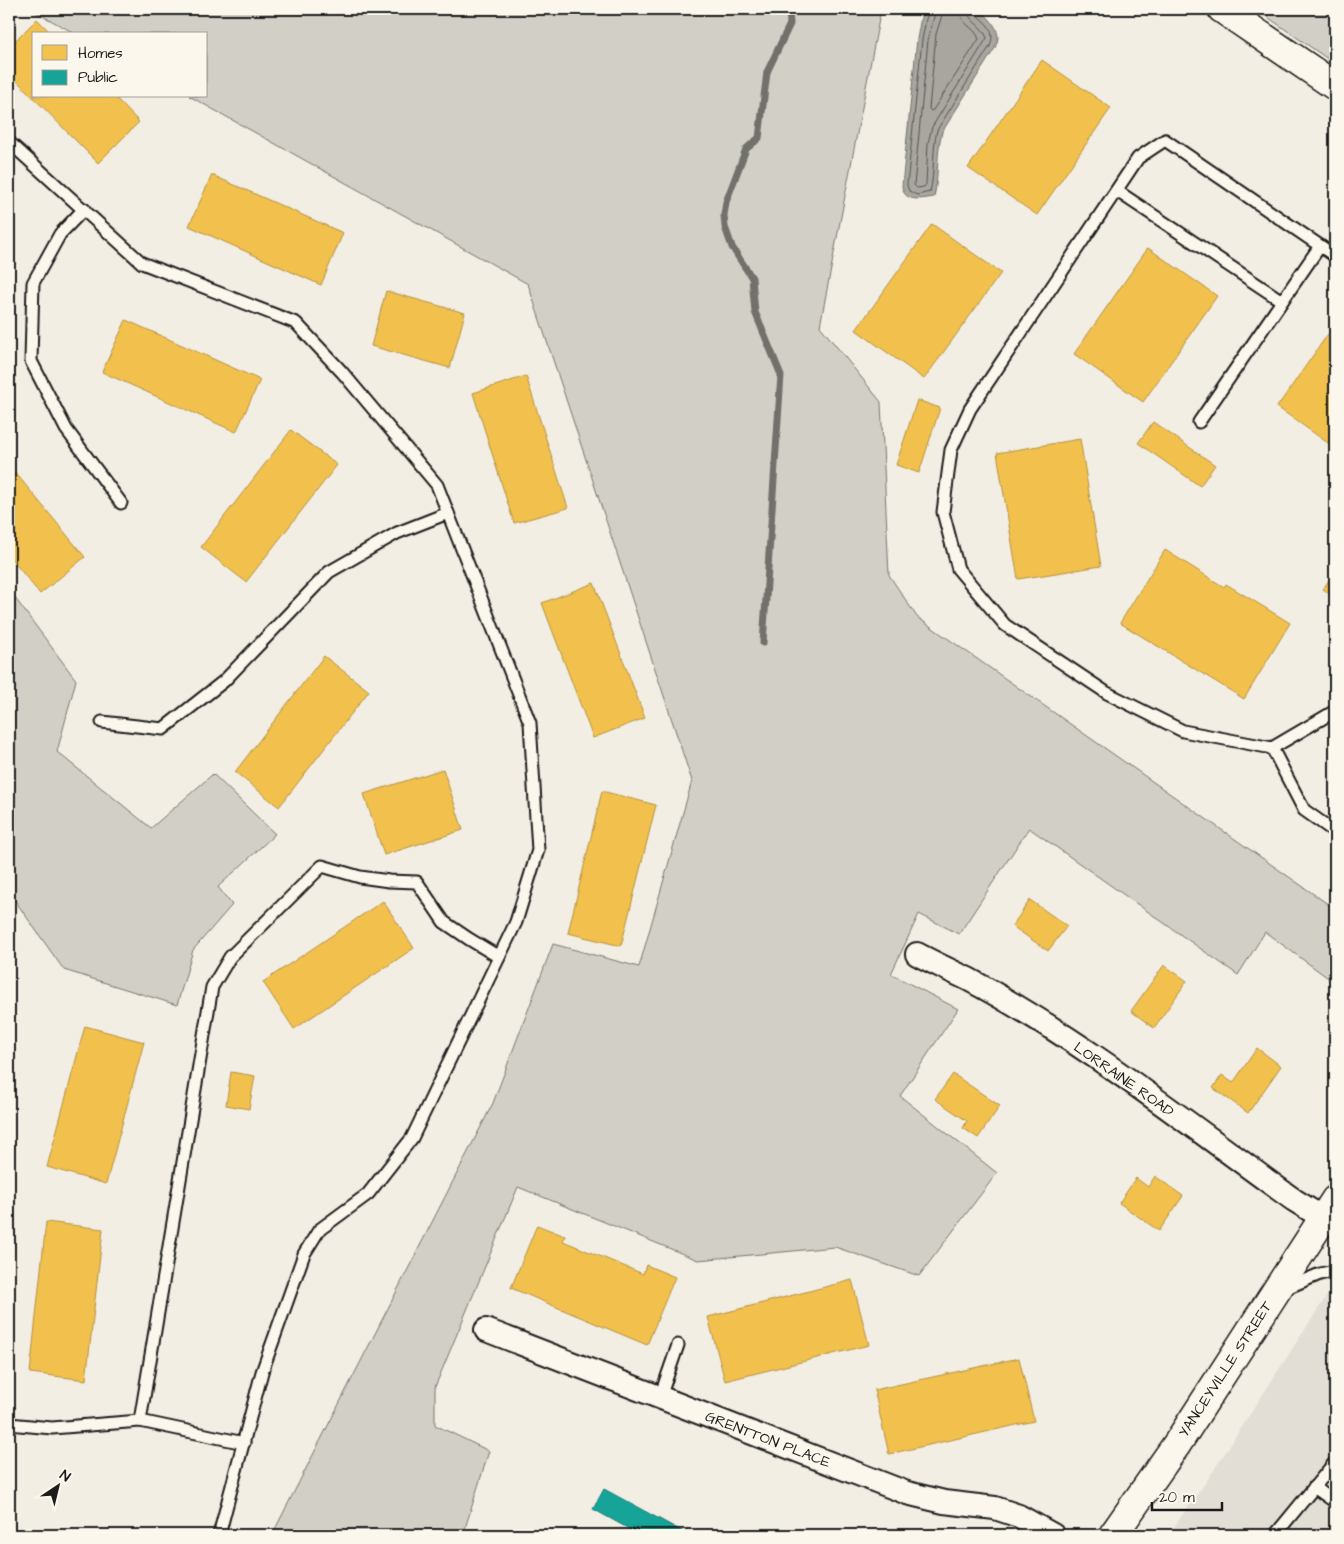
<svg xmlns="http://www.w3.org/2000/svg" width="1344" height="1544" font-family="'Architects Daughter',sans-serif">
<rect width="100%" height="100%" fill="#f2eee4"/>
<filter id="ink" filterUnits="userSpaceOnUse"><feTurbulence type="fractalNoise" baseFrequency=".02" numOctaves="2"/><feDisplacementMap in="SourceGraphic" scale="10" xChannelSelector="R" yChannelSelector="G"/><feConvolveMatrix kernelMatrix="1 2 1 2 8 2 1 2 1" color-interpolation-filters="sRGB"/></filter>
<g filter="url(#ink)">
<path fill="#e2ded5" d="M 1335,1283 L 1335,1535 L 1168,1535 L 1206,1482 Z"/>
<g fill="#d2cfc6" stroke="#777671">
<path d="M 30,9 L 881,9 L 820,326 L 881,402 L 889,575 L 917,617 L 1335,909 L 1335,983 L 1265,932 L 1238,975 L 1029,828 L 959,934 L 919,914 L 891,974 L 958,1009 L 900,1096 L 997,1173 L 919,1276 L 835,1247 L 698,1260 L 518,1187 L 435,1387 L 435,1425 L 489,1451 L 463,1535 L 272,1535 L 493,1103 L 553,944 L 639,967 L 692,781 L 528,284 L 189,96 L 206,96 L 206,34 L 76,34 Z"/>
<path d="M 1256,9 L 1335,9 L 1335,64 Z"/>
<path d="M 9,590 L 76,680 L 57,752 L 151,828 L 213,774 L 275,834 L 218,887 L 232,905 L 193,950 L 177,1005 L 64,970 L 11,895 L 9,894 Z"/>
</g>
<path fill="#a9a6a0" stroke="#716f6b" d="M 926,9 C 941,9 959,6 974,9 C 984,10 998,26 998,37 C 998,41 996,45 995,48 L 942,132 C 936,153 939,176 934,197 C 921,199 904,203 902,186 L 917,39 L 921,17 Z"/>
<g fill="#f2c14e" stroke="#b2903f">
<path d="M 37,19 L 52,34 L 34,34 L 34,96 L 114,96 L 139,122 L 98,163 L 9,73 L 9,47 Z"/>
<path d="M 1042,60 L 1111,108 L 1037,215 L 968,168 Z"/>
<path d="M 212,175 L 343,233 L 321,285 L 189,226 Z"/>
<path d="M 932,224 L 1001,273 L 924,379 L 856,330 Z"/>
<path d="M 1148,248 L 1217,296 L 1143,402 L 1074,354 Z"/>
<path d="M 386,291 L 465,313 L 450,368 L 371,346 Z"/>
<path d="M 126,320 L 260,380 L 236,432 L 102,372 Z"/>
<path d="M 1328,334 L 1335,339 L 1335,448 L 1277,407 Z"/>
<path d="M 526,376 L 568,508 L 514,523 L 473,393 Z"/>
<path d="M 917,400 L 940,408 L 919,473 L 896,465 Z"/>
<path d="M 1153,422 L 1215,465 L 1200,486 L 1138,443 Z"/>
<path d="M 291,430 L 337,465 L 246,582 L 201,547 Z"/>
<path d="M 1080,439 L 1101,566 L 1018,579 L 997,453 Z"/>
<path d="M 9,465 L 85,557 L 40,594 L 9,556 Z"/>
<path d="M 1165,550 L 1224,587 L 1226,584 L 1290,623 L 1244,699 L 1120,623 Z"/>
<path d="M 1335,571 L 1335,598 L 1323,589 Z"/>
<path d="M 594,583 L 645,718 L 593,738 L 542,603 Z"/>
<path d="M 324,656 L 369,691 L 279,807 L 235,772 Z"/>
<path d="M 443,769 L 463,830 L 384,855 L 364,794 Z"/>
<path d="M 602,791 L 656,805 L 621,946 L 568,933 Z"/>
<path d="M 1030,900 L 1067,926 L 1048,951 L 1012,926 Z"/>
<path d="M 383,901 L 414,948 L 294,1029 L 263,982 Z"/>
<path d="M 1164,965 L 1187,981 L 1154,1028 L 1131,1011 Z"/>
<path d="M 85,1026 L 144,1042 L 106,1184 L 47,1167 Z"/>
<path d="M 1257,1048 L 1281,1066 L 1248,1113 L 1213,1088 L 1222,1075 L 1233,1083 Z"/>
<path d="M 231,1072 L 255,1076 L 249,1109 L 226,1105 Z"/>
<path d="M 953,1074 L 1000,1106 L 978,1138 L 963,1128 L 967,1121 L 935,1099 Z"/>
<path d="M 1155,1176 L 1183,1196 L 1159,1231 L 1119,1203 L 1136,1178 L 1148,1187 Z"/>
<path d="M 46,1222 L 103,1229 L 86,1380 L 30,1373 Z"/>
<path d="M 537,1225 L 565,1236 L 563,1241 L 643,1274 L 646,1265 L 675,1277 L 647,1345 L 511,1288 Z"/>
<path d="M 852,1280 L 869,1345 L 725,1381 L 708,1317 Z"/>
<path d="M 1019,1358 L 1034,1421 L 889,1454 L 874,1390 Z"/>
</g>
<path fill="#17a398" stroke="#187a73" d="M 604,1489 L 687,1534 L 686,1535 L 640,1535 L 593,1509 Z"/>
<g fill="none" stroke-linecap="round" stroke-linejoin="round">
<g stroke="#545351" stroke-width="1">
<path d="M 930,9 L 926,19 L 922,40 L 907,185 L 909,191 L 917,195 L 930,192 C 935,172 932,150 937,130 L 990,46 C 996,31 987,23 975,14 L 973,9"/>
<path d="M 936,9 L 928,40 L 914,185 L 917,188 L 924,187 L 926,184 L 928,143 L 932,127 L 987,38 C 981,23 968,22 967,9"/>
<path d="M 944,9 L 936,34 L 929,109 L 931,111 L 933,110 L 979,39 C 974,25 960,26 960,9"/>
</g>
<path stroke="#716f6b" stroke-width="7" d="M 763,643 L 781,375 L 755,312 L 752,278 L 732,247 L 725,227 L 724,215 L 726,202 L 746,149 L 759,138 L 767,72 L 790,24 L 789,9"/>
<defs>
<g id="service">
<path d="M 9,142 L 142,263 L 296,323 L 342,372 L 437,485 L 530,723 L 538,850 L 516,922 L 412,1138 L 368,1194 L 319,1230 L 304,1254 L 262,1372 L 219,1535"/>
<path d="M 1117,191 L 1282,301"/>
<path d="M 84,209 L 60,234 L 33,283 L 31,361 L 66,429 L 121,503"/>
<path d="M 1335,256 L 1165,140 L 1138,158 L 970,409 L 951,450 L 943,512 L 958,569 L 1005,625 L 1107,693 L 1183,731 L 1272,748 L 1335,711"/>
<path d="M 1199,422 L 1320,246"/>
<path d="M 102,722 L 163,729 L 224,681 L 329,572 L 397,533 L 448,513"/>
<path d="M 1272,748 L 1304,810 L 1335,832"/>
<path d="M 1284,1289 L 1320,1274 L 1335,1271"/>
<path d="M 660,1397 L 678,1345"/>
<path d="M 9,1424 L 52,1428 L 140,1421"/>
<path d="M 244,1443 L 140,1421 L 212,987 L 230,957 L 322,866 L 360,877 L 389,881 L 417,882 L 444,922 L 469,939 L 499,957"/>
<path d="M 1314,1487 L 1335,1502"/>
<path d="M 1275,1535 L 1335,1462"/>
</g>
<g id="minor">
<path d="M 917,954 C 934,963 951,971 968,979 C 1083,1040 1188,1124 1294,1200 L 1323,1218"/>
<path d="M 486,1330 L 907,1493 L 944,1502 L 995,1508 L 1019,1516 L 1053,1535"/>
</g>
<path id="secondary" d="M 1113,1535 L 1177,1444 L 1335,1200"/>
<path id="motorway" d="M 1222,9 L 1335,86"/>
</defs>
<use href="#service" stroke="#1c1c1c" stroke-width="15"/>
<use href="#minor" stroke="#1c1c1c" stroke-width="26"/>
<use href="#secondary" stroke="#1c1c1c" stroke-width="31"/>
<use href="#motorway" stroke="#1c1c1c" stroke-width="31"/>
<use href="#service" stroke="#fbf7ec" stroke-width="11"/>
<use href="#minor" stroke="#fbf7ec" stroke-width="22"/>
<use href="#secondary" stroke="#fbf7ec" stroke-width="28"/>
<use href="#motorway" stroke="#fbf7ec" stroke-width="28"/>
</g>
</g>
<g text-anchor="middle" stroke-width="5" stroke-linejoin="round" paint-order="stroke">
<g font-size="15" fill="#1c1c1c" stroke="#fbf7ec">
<text transform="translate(1124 1079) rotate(35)" y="5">LORRAINE ROAD</text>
<text transform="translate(1225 1369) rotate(-57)" y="5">YANCEYVILLE STREET</text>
<text transform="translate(768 1439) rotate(21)" y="5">GRENTTON PLACE</text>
</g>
</g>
<rect width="1344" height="1544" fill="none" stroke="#fbf7ec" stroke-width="30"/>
<rect x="15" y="15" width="1314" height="1514" fill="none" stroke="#1c1c1c" stroke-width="2" filter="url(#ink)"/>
<rect x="32" y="32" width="175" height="65" fill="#fbf7ec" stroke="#a29f99"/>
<rect x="42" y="45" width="25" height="15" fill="#f2c14e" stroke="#a29f99"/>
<text x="78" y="58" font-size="15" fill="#1c1c1c">Homes</text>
<rect x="42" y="70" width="25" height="15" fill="#17a398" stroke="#a29f99"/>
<text x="78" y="82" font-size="15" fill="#1c1c1c">Public</text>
<g transform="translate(58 1486) rotate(35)" stroke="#fbf7ec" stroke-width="4" paint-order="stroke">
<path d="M0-4L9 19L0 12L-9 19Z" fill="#1c1c1c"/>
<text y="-8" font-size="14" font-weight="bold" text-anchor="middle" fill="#1c1c1c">N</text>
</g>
<path d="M1152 1502v8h70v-8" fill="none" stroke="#1c1c1c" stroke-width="2.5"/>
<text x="1159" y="1502" font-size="15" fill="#1c1c1c" stroke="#fbf7ec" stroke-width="4" paint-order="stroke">20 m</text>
</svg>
